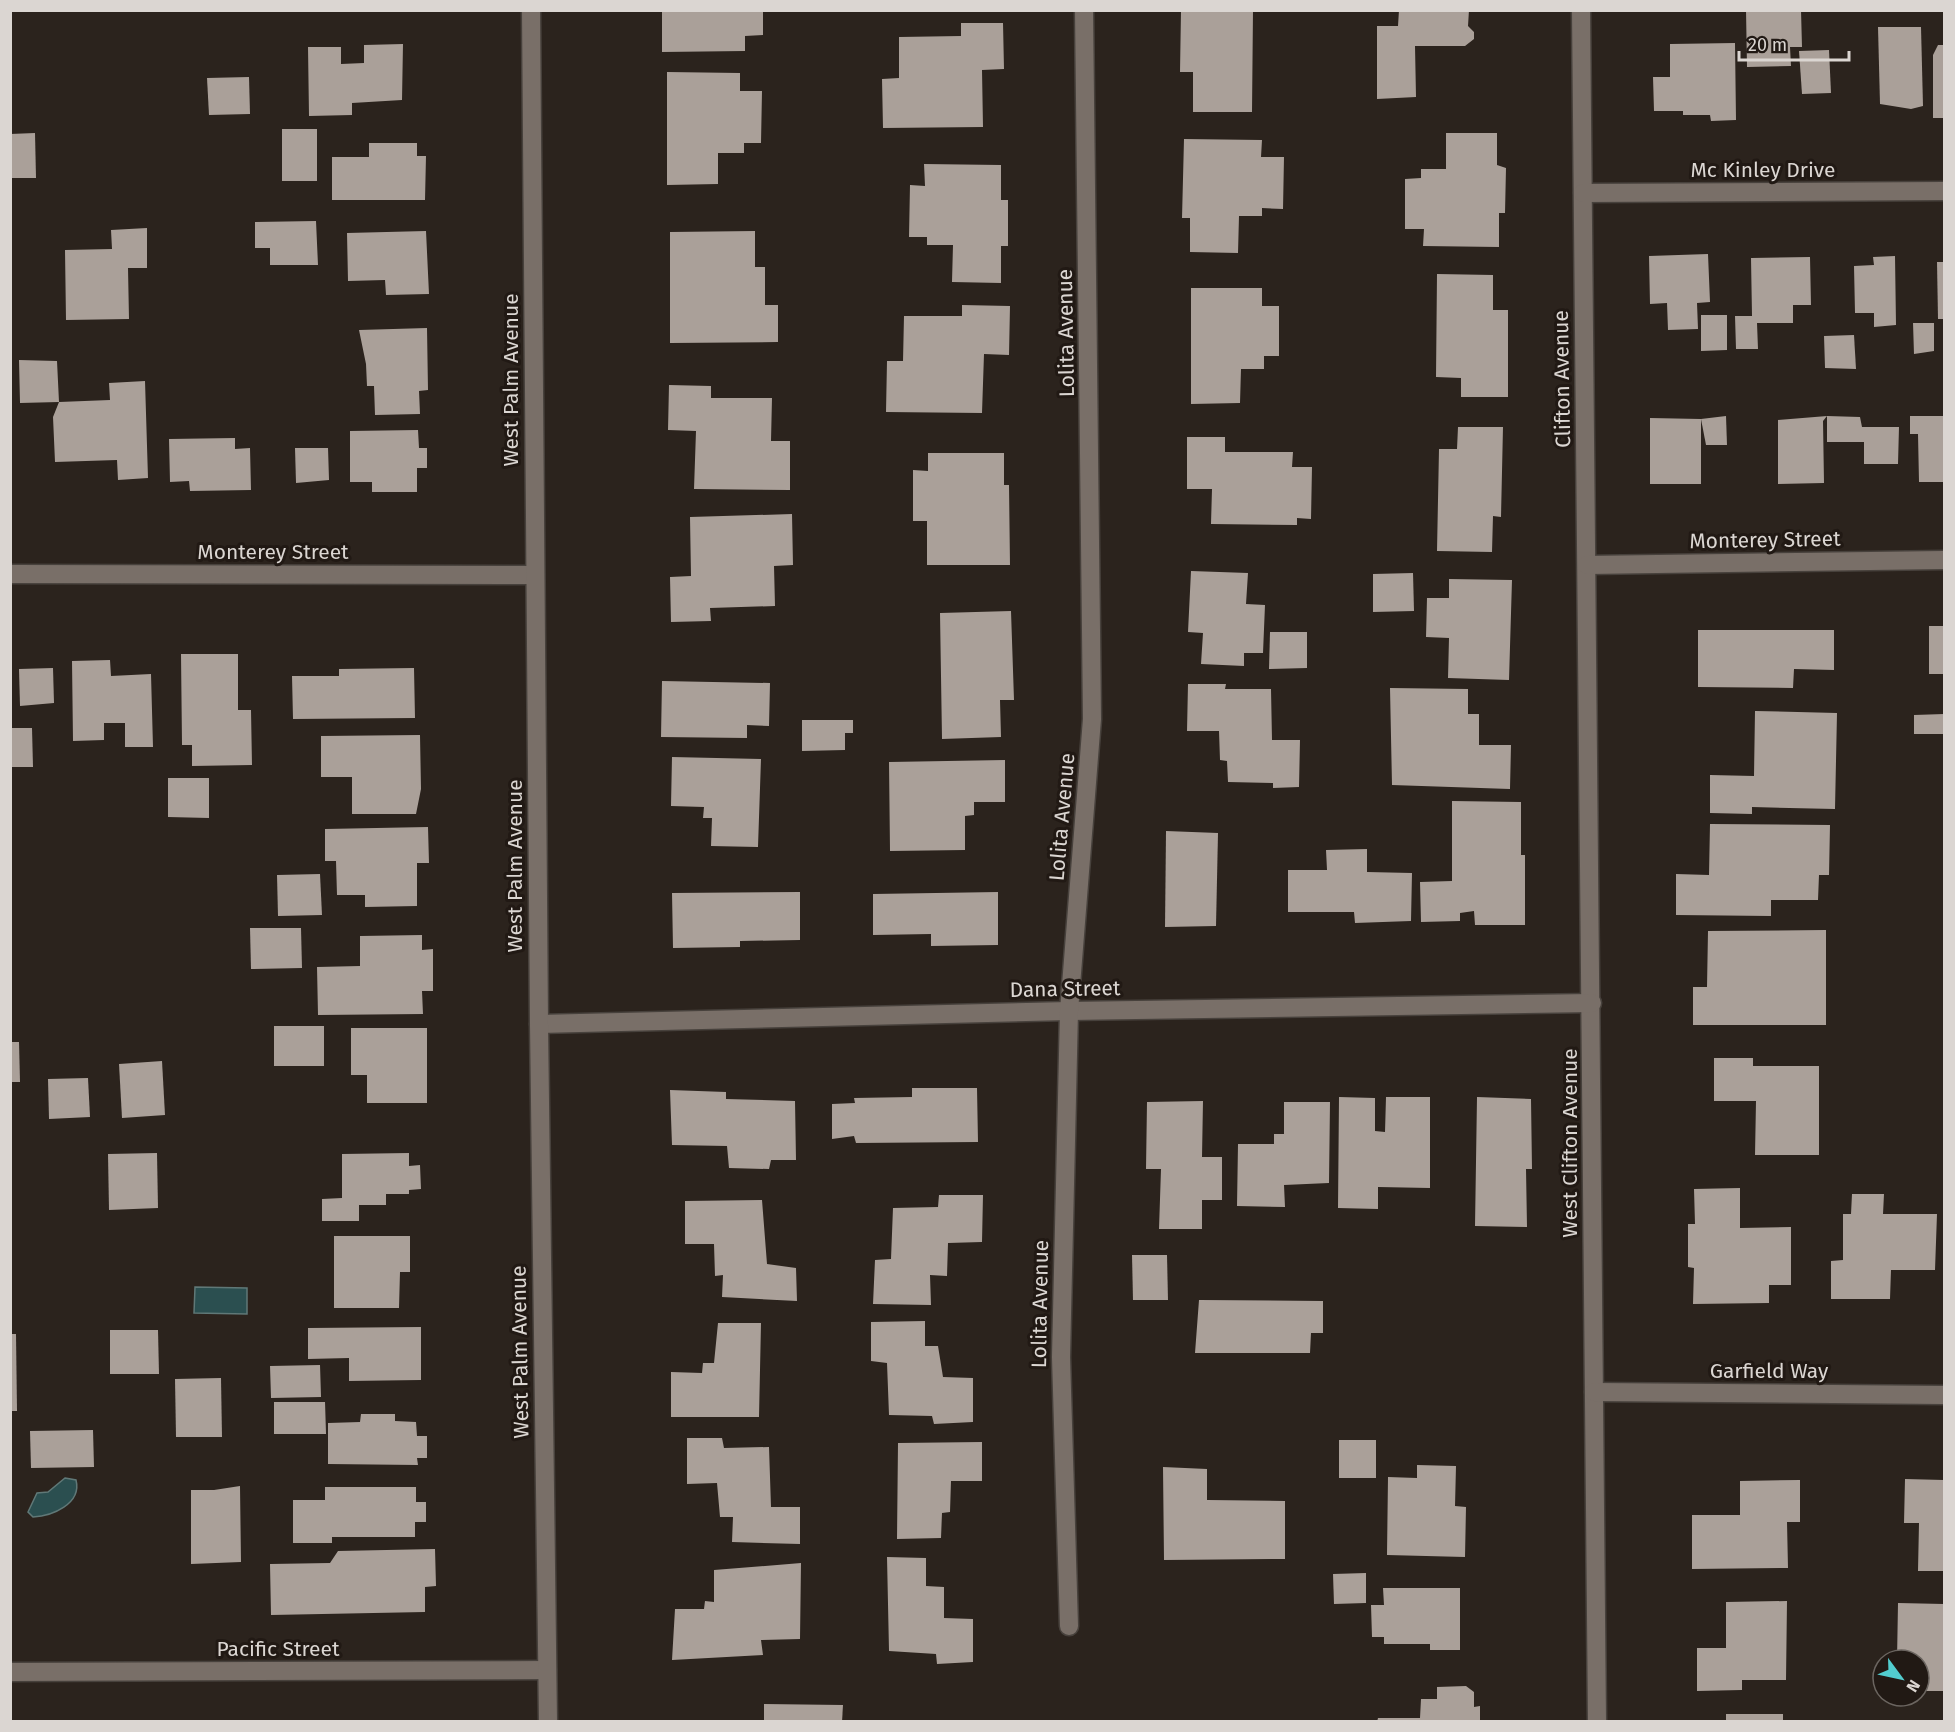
<svg xmlns="http://www.w3.org/2000/svg" width="1955" height="1732" font-family="'Fira Sans',sans-serif">
<rect width="100%" height="100%" fill="#2b231d"/>
<g fill="#2b4f50" stroke="#607877" stroke-width="1.5">
<path d="M 195,1287 L 247,1288 L 247,1314 L 194,1313 Z"/>
<path d="M 65,1478 L 76,1480 C 82,1504 52,1516 33,1517 L 28,1512 L 37,1493 L 48,1492 Z"/>
</g>
<g fill="#aaa099">
<path d="M 662,10 L 763,10 L 763,35 L 745,36 L 745,51 L 662,52 Z"/>
<path d="M 1181,10 L 1253,10 L 1252,112 L 1193,112 L 1193,72 L 1180,72 Z"/>
<path d="M 1399,10 L 1469,10 L 1468,26 L 1474,32 L 1474,39 L 1465,46 L 1415,46 L 1416,97 L 1377,99 L 1377,26 L 1398,26 Z"/>
<path d="M 1746,10 L 1801,10 L 1802,47 L 1790,47 L 1791,66 L 1747,67 Z"/>
<path d="M 961,23 L 1003,23 L 1004,69 L 982,70 L 983,127 L 883,128 L 882,79 L 899,78 L 899,37 L 961,36 Z"/>
<path d="M 1878,27 L 1921,27 L 1923,106 L 1911,109 L 1880,104 Z"/>
<path d="M 1735,43 L 1736,120 L 1711,121 L 1710,115 L 1683,115 L 1683,111 L 1654,111 L 1653,77 L 1670,77 L 1670,44 Z"/>
<path d="M 403,44 L 402,100 L 352,103 L 352,115 L 309,116 L 308,47 L 341,47 L 341,64 L 364,63 L 364,45 Z"/>
<path d="M 1938,45 L 1944,45 L 1944,118 L 1933,118 L 1933,55 Z"/>
<path d="M 1829,50 L 1831,93 L 1802,94 L 1799,51 Z"/>
<path d="M 667,72 L 740,73 L 740,91 L 762,91 L 761,143 L 744,143 L 744,153 L 718,153 L 718,184 L 667,185 Z"/>
<path d="M 249,77 L 250,114 L 209,115 L 207,78 Z"/>
<rect x="282" y="129" width="35" height="52"/>
<path d="M 35,133 L 36,178 L 10,178 L 10,134 Z"/>
<path d="M 1446,133 L 1497,133 L 1497,165 L 1506,168 L 1505,213 L 1499,213 L 1499,247 L 1423,246 L 1424,229 L 1405,229 L 1405,179 L 1421,178 L 1421,169 L 1446,169 Z"/>
<path d="M 1184,139 L 1262,140 L 1261,157 L 1284,157 L 1283,209 L 1262,208 L 1262,216 L 1239,216 L 1238,253 L 1190,252 L 1190,218 L 1182,218 Z"/>
<path d="M 369,143 L 417,143 L 417,156 L 426,156 L 425,200 L 332,200 L 332,157 L 369,157 Z"/>
<path d="M 924,164 L 1001,165 L 1001,200 L 1008,200 L 1008,246 L 1001,246 L 1001,283 L 952,282 L 953,245 L 927,245 L 927,237 L 909,237 L 910,185 L 925,186 Z"/>
<path d="M 316,221 L 318,265 L 270,265 L 270,248 L 255,248 L 255,222 Z"/>
<path d="M 147,228 L 147,268 L 128,268 L 129,319 L 66,320 L 65,250 L 112,249 L 111,230 Z"/>
<path d="M 426,231 L 429,294 L 386,295 L 385,280 L 348,281 L 347,233 Z"/>
<path d="M 755,231 L 755,267 L 765,267 L 765,305 L 778,305 L 778,342 L 670,343 L 670,232 Z"/>
<path d="M 1708,254 L 1710,302 L 1697,303 L 1698,329 L 1668,330 L 1667,303 L 1650,304 L 1649,256 Z"/>
<path d="M 1895,256 L 1896,325 L 1874,327 L 1874,313 L 1855,313 L 1854,266 L 1874,265 L 1873,257 Z"/>
<path d="M 1810,257 L 1811,305 L 1793,305 L 1793,323 L 1757,323 L 1758,349 L 1736,349 L 1735,316 L 1752,316 L 1751,258 Z"/>
<path d="M 1937,262 L 1944,262 L 1944,319 L 1938,319 Z"/>
<path d="M 1437,274 L 1493,275 L 1493,310 L 1508,310 L 1508,397 L 1461,397 L 1461,378 L 1436,377 Z"/>
<path d="M 1191,288 L 1262,288 L 1262,306 L 1279,306 L 1279,356 L 1264,356 L 1264,369 L 1241,369 L 1240,403 L 1191,404 Z"/>
<path d="M 962,305 L 1010,306 L 1009,355 L 984,354 L 982,413 L 886,412 L 887,361 L 903,361 L 904,316 L 962,316 Z"/>
<path d="M 1701,315 L 1727,315 L 1727,350 L 1701,351 Z"/>
<path d="M 1913,323 L 1934,323 L 1934,351 L 1914,354 Z"/>
<path d="M 427,328 L 428,390 L 419,391 L 420,414 L 375,415 L 374,386 L 367,386 L 366,364 L 359,330 Z"/>
<path d="M 1854,335 L 1856,369 L 1825,368 L 1824,336 Z"/>
<path d="M 19,360 L 57,361 L 59,402 L 110,400 L 109,383 L 145,381 L 148,478 L 118,480 L 117,460 L 55,462 L 53,417 L 59,402 L 20,403 Z"/>
<path d="M 669,385 L 711,386 L 711,398 L 772,398 L 771,441 L 790,441 L 790,490 L 694,489 L 696,431 L 668,430 Z"/>
<path d="M 1726,416 L 1727,445 L 1706,445 L 1701,419 Z"/>
<path d="M 1827,416 L 1860,417 L 1862,427 L 1899,427 L 1898,464 L 1864,464 L 1864,442 L 1827,442 Z"/>
<path d="M 1827,416 L 1823,421 L 1824,483 L 1778,484 L 1778,420 Z"/>
<path d="M 1910,416 L 1944,416 L 1944,482 L 1919,482 L 1918,434 L 1910,434 Z"/>
<path d="M 1650,418 L 1701,419 L 1701,484 L 1650,484 Z"/>
<path d="M 1458,427 L 1503,427 L 1501,517 L 1493,516 L 1492,552 L 1437,551 L 1439,449 L 1457,449 Z"/>
<path d="M 418,430 L 419,448 L 427,448 L 427,468 L 417,468 L 417,492 L 372,492 L 372,482 L 350,482 L 350,431 Z"/>
<path d="M 1187,437 L 1225,437 L 1225,452 L 1293,452 L 1292,467 L 1312,467 L 1311,519 L 1297,518 L 1297,525 L 1211,524 L 1212,489 L 1187,489 Z"/>
<path d="M 235,438 L 235,449 L 250,448 L 251,490 L 190,491 L 189,481 L 170,482 L 169,439 Z"/>
<path d="M 295,448 L 328,448 L 329,480 L 296,483 Z"/>
<path d="M 928,453 L 1004,453 L 1004,485 L 1009,485 L 1010,565 L 927,565 L 927,521 L 913,521 L 913,470 L 928,471 Z"/>
<path d="M 792,514 L 793,565 L 774,566 L 775,606 L 710,608 L 711,621 L 671,622 L 670,577 L 691,576 L 690,517 Z"/>
<path d="M 1191,571 L 1248,573 L 1246,604 L 1265,605 L 1263,653 L 1244,653 L 1244,666 L 1201,664 L 1203,633 L 1188,632 Z"/>
<path d="M 1413,573 L 1414,611 L 1373,612 L 1373,574 Z"/>
<path d="M 1449,579 L 1512,580 L 1509,680 L 1448,678 L 1449,638 L 1426,637 L 1427,598 L 1449,598 Z"/>
<path d="M 1011,611 L 1014,700 L 1000,700 L 1001,737 L 942,739 L 940,613 Z"/>
<rect x="1929" y="626" width="15" height="48"/>
<path d="M 1698,630 L 1834,630 L 1834,670 L 1794,669 L 1793,688 L 1698,687 Z"/>
<path d="M 1270,632 L 1307,632 L 1307,668 L 1269,669 Z"/>
<path d="M 181,654 L 238,654 L 238,710 L 251,710 L 252,765 L 192,766 L 192,745 L 182,745 Z"/>
<path d="M 110,660 L 111,676 L 151,674 L 153,747 L 125,747 L 125,723 L 104,723 L 104,740 L 73,741 L 72,661 Z"/>
<path d="M 53,668 L 54,703 L 20,706 L 19,669 Z"/>
<path d="M 414,668 L 415,718 L 293,719 L 292,676 L 339,676 L 339,669 Z"/>
<path d="M 662,681 L 770,683 L 769,726 L 747,725 L 747,738 L 661,737 Z"/>
<path d="M 1188,684 L 1226,684 L 1225,689 L 1271,689 L 1272,740 L 1300,740 L 1299,787 L 1273,788 L 1273,783 L 1228,782 L 1227,761 L 1220,760 L 1219,731 L 1187,731 Z"/>
<path d="M 1390,688 L 1468,689 L 1468,714 L 1479,714 L 1479,745 L 1511,745 L 1510,789 L 1392,785 Z"/>
<path d="M 1755,711 L 1837,713 L 1835,809 L 1752,807 L 1752,814 L 1710,813 L 1710,775 L 1754,776 Z"/>
<path d="M 1944,714 L 1944,734 L 1914,734 L 1914,715 Z"/>
<path d="M 802,720 L 853,720 L 853,733 L 845,733 L 845,750 L 802,751 Z"/>
<path d="M 10,728 L 32,728 L 33,767 L 10,767 Z"/>
<path d="M 420,735 L 421,789 L 416,814 L 352,814 L 352,777 L 321,777 L 321,736 Z"/>
<path d="M 672,757 L 761,759 L 758,847 L 711,846 L 712,818 L 703,818 L 704,807 L 671,806 Z"/>
<path d="M 1005,760 L 1005,802 L 974,802 L 974,815 L 965,816 L 965,850 L 890,851 L 889,762 Z"/>
<path d="M 168,778 L 209,778 L 209,818 L 168,817 Z"/>
<path d="M 1452,801 L 1521,802 L 1521,855 L 1525,855 L 1525,925 L 1475,925 L 1474,911 L 1460,913 L 1460,921 L 1421,922 L 1420,882 L 1452,881 Z"/>
<path d="M 1710,824 L 1830,825 L 1829,875 L 1819,875 L 1818,900 L 1771,900 L 1771,916 L 1676,915 L 1676,874 L 1709,875 Z"/>
<path d="M 428,827 L 429,863 L 417,863 L 417,906 L 365,907 L 365,895 L 337,895 L 336,861 L 325,861 L 325,829 Z"/>
<path d="M 1166,831 L 1218,833 L 1216,926 L 1165,927 Z"/>
<path d="M 1367,849 L 1367,872 L 1412,873 L 1411,921 L 1355,923 L 1354,912 L 1288,912 L 1288,870 L 1327,870 L 1326,850 Z"/>
<path d="M 320,874 L 322,915 L 278,916 L 277,875 Z"/>
<path d="M 800,892 L 800,940 L 740,941 L 740,947 L 673,948 L 672,893 Z"/>
<path d="M 998,892 L 998,945 L 931,946 L 931,934 L 873,935 L 873,894 Z"/>
<path d="M 250,928 L 301,928 L 302,968 L 251,969 Z"/>
<path d="M 1826,930 L 1826,1025 L 1693,1025 L 1693,987 L 1707,987 L 1708,931 Z"/>
<path d="M 422,935 L 422,950 L 433,949 L 433,991 L 422,991 L 423,1014 L 318,1015 L 317,967 L 360,966 L 360,936 Z"/>
<rect x="274" y="1026" width="50" height="40"/>
<path d="M 351,1028 L 427,1028 L 427,1103 L 367,1103 L 367,1075 L 351,1075 Z"/>
<path d="M 10,1042 L 19,1042 L 20,1082 L 10,1082 Z"/>
<path d="M 1714,1058 L 1753,1058 L 1753,1066 L 1819,1066 L 1819,1155 L 1755,1155 L 1756,1101 L 1714,1101 Z"/>
<path d="M 162,1061 L 165,1115 L 122,1118 L 119,1064 Z"/>
<path d="M 88,1078 L 90,1117 L 49,1119 L 48,1079 Z"/>
<path d="M 912,1088 L 977,1088 L 978,1142 L 856,1143 L 854,1136 L 832,1139 L 832,1104 L 855,1103 L 854,1098 L 912,1097 Z"/>
<path d="M 670,1090 L 726,1092 L 726,1099 L 795,1101 L 796,1160 L 771,1160 L 769,1169 L 729,1168 L 727,1146 L 672,1145 Z"/>
<path d="M 1339,1097 L 1375,1098 L 1375,1131 L 1385,1132 L 1386,1097 L 1430,1097 L 1430,1188 L 1378,1187 L 1378,1209 L 1338,1208 Z"/>
<path d="M 1477,1097 L 1531,1099 L 1532,1169 L 1526,1169 L 1527,1227 L 1475,1226 Z"/>
<path d="M 1203,1101 L 1202,1157 L 1222,1157 L 1222,1200 L 1202,1200 L 1202,1229 L 1159,1229 L 1161,1169 L 1146,1169 L 1147,1102 Z"/>
<path d="M 1284,1102 L 1330,1102 L 1329,1183 L 1284,1185 L 1285,1207 L 1237,1206 L 1238,1144 L 1274,1144 L 1274,1134 L 1284,1134 Z"/>
<path d="M 157,1153 L 158,1208 L 109,1210 L 108,1154 Z"/>
<path d="M 409,1153 L 409,1166 L 420,1165 L 421,1189 L 409,1190 L 409,1194 L 386,1194 L 386,1205 L 359,1205 L 359,1221 L 322,1221 L 322,1199 L 342,1198 L 342,1154 Z"/>
<path d="M 1740,1188 L 1740,1228 L 1791,1227 L 1791,1285 L 1769,1285 L 1769,1303 L 1693,1304 L 1694,1268 L 1688,1267 L 1688,1224 L 1695,1224 L 1694,1189 Z"/>
<path d="M 1852,1194 L 1884,1194 L 1883,1214 L 1937,1214 L 1935,1270 L 1891,1270 L 1890,1299 L 1831,1299 L 1831,1261 L 1843,1260 L 1843,1214 L 1851,1214 Z"/>
<path d="M 939,1195 L 983,1195 L 982,1242 L 948,1243 L 947,1276 L 930,1275 L 931,1305 L 873,1304 L 875,1260 L 891,1259 L 893,1208 L 938,1207 Z"/>
<path d="M 762,1200 L 767,1264 L 796,1268 L 797,1301 L 722,1297 L 723,1275 L 715,1276 L 714,1244 L 685,1244 L 685,1201 Z"/>
<path d="M 334,1236 L 410,1236 L 410,1272 L 400,1272 L 399,1308 L 334,1308 Z"/>
<path d="M 1132,1255 L 1167,1255 L 1168,1300 L 1133,1300 Z"/>
<path d="M 1199,1300 L 1323,1301 L 1323,1333 L 1311,1333 L 1310,1353 L 1195,1353 Z"/>
<path d="M 925,1321 L 925,1346 L 938,1346 L 943,1377 L 973,1378 L 973,1422 L 934,1424 L 932,1416 L 889,1415 L 887,1363 L 871,1361 L 871,1322 Z"/>
<path d="M 718,1323 L 761,1323 L 759,1417 L 671,1417 L 671,1372 L 702,1373 L 703,1363 L 714,1363 Z"/>
<path d="M 421,1327 L 421,1380 L 349,1381 L 349,1358 L 308,1359 L 308,1328 Z"/>
<path d="M 110,1330 L 158,1330 L 159,1374 L 110,1374 Z"/>
<path d="M 10,1334 L 16,1334 L 17,1411 L 10,1411 Z"/>
<path d="M 320,1365 L 321,1397 L 271,1398 L 270,1366 Z"/>
<path d="M 221,1378 L 222,1437 L 176,1437 L 175,1379 Z"/>
<path d="M 274,1402 L 325,1402 L 326,1434 L 274,1434 Z"/>
<path d="M 361,1414 L 395,1414 L 395,1421 L 416,1422 L 417,1436 L 427,1436 L 427,1458 L 417,1458 L 418,1465 L 328,1464 L 328,1423 L 360,1422 Z"/>
<path d="M 93,1430 L 94,1467 L 31,1468 L 30,1431 Z"/>
<path d="M 687,1438 L 722,1438 L 724,1448 L 769,1447 L 771,1507 L 800,1507 L 800,1544 L 732,1542 L 733,1517 L 720,1517 L 717,1483 L 687,1484 Z"/>
<rect x="1339" y="1440" width="37" height="38"/>
<path d="M 982,1442 L 982,1481 L 951,1481 L 950,1512 L 942,1513 L 941,1538 L 897,1539 L 898,1443 Z"/>
<path d="M 1417,1465 L 1456,1466 L 1455,1506 L 1466,1507 L 1465,1557 L 1387,1555 L 1388,1477 L 1417,1478 Z"/>
<path d="M 1163,1467 L 1207,1469 L 1207,1500 L 1285,1501 L 1285,1559 L 1164,1560 Z"/>
<path d="M 1905,1479 L 1944,1480 L 1944,1571 L 1918,1571 L 1919,1523 L 1904,1523 Z"/>
<path d="M 1800,1480 L 1800,1522 L 1787,1522 L 1788,1568 L 1692,1569 L 1692,1515 L 1740,1515 L 1740,1481 Z"/>
<path d="M 240,1486 L 241,1562 L 191,1564 L 191,1490 L 214,1490 Z"/>
<path d="M 325,1487 L 416,1487 L 416,1502 L 426,1502 L 426,1522 L 415,1522 L 415,1537 L 332,1537 L 332,1543 L 293,1543 L 293,1500 L 325,1500 Z"/>
<path d="M 435,1549 L 436,1586 L 425,1587 L 425,1612 L 271,1615 L 270,1564 L 330,1563 L 338,1551 Z"/>
<path d="M 887,1557 L 926,1558 L 926,1586 L 944,1587 L 944,1618 L 973,1619 L 973,1662 L 937,1664 L 936,1654 L 889,1651 Z"/>
<path d="M 801,1563 L 800,1639 L 761,1640 L 763,1655 L 672,1660 L 675,1609 L 704,1609 L 705,1601 L 714,1602 L 714,1570 Z"/>
<path d="M 1366,1573 L 1366,1603 L 1334,1604 L 1333,1574 Z"/>
<path d="M 1383,1588 L 1460,1588 L 1460,1650 L 1430,1650 L 1430,1644 L 1384,1644 L 1384,1637 L 1372,1637 L 1371,1605 L 1384,1605 Z"/>
<path d="M 1787,1601 L 1786,1680 L 1742,1680 L 1742,1690 L 1697,1691 L 1697,1648 L 1726,1648 L 1726,1602 Z"/>
<path d="M 1898,1603 L 1944,1604 L 1944,1691 L 1921,1691 L 1921,1682 L 1919,1682 L 1919,1660 L 1897,1660 Z"/>
<path d="M 1466,1686 L 1474,1692 L 1474,1707 L 1480,1706 L 1480,1722 L 1377,1722 L 1378,1718 L 1420,1718 L 1421,1699 L 1437,1699 L 1437,1687 Z"/>
<path d="M 764,1704 L 843,1705 L 842,1722 L 764,1722 Z"/>
<rect x="1726" y="1714" width="57" height="8"/>
</g>
<g fill="none" stroke-linecap="round" stroke-linejoin="round">
<defs>
<g id="minor">
<path d="M 1581,10 L 1597,1722"/>
<path d="M 1583,193 L 1944,191"/>
<path d="M 1587,565 L 1944,560"/>
<path d="M 10,574 L 535,575"/>
<path d="M 539,1024 L 1069,1011 L 1592,1003"/>
<path d="M 1594,1392 L 1944,1395"/>
<path d="M 1069,1626 L 1061,1357 L 1069,1011 L 1092,719 L 1084,10"/>
<path d="M 10,1672 L 547,1670"/>
</g>
<path id="tertiary" d="M 531,10 L 539,1024 L 548,1722"/>
</defs>
<use href="#minor" stroke="#47413c" stroke-width="21"/>
<use href="#tertiary" stroke="#47413c" stroke-width="21"/>
<use href="#minor" stroke="#796f68" stroke-width="18"/>
<use href="#tertiary" stroke="#796f68" stroke-width="18"/>
</g>
<g text-anchor="middle" stroke-width="6" stroke-linejoin="round" paint-order="stroke">
<g font-size="21" fill="#dbd6d2" stroke="#211914">
<text x="1763" y="177">Mc Kinley Drive</text>
<text transform="translate(1066 333) rotate(-91)" y="7">Lolita Avenue</text>
<text transform="translate(1562 379) rotate(-91)" y="7">Clifton Avenue</text>
<text transform="translate(511 380) rotate(-90)" y="7">West Palm Avenue</text>
<text transform="translate(1765 540) rotate(-1)" y="7">Monterey Street</text>
<text x="273" y="559">Monterey Street</text>
<text transform="translate(1062 817) rotate(-85)" y="7">Lolita Avenue</text>
<text transform="translate(515 866) rotate(-90)" y="7">West Palm Avenue</text>
<text transform="translate(1065 989) rotate(-1)" y="7">Dana Street</text>
<text transform="translate(1570 1143) rotate(-90)" y="7">West Clifton Avenue</text>
<text transform="translate(1040 1304) rotate(-89)" y="7">Lolita Avenue</text>
<text transform="translate(520 1352) rotate(-91)" y="7">West Palm Avenue</text>
<text x="1769" y="1378">Garfield Way</text>
<text x="278" y="1656">Pacific Street</text>
</g>
</g>
<rect width="1955" height="1732" fill="none" stroke="#dbd6d2" stroke-width="24"/>
<g transform="translate(1901 1678) rotate(123)"><circle r="28" fill="#211914" stroke="#6b6560" stroke-width="1.5"/>
<path d="M0-4.5L10 22L0 15L-10 22Z" fill="#52cdcf"/>
<text y="-9" font-size="16" font-weight="bold" text-anchor="middle" fill="#dbd6d2">N</text>
</g>
<path d="M1739 51v9h110v-9" fill="none" stroke="#dbd6d2" stroke-width="3"/>
<text x="1748" y="51" font-size="18" fill="#dbd6d2" stroke="#211914" stroke-width="4.5" paint-order="stroke">20 m</text>
</svg>
